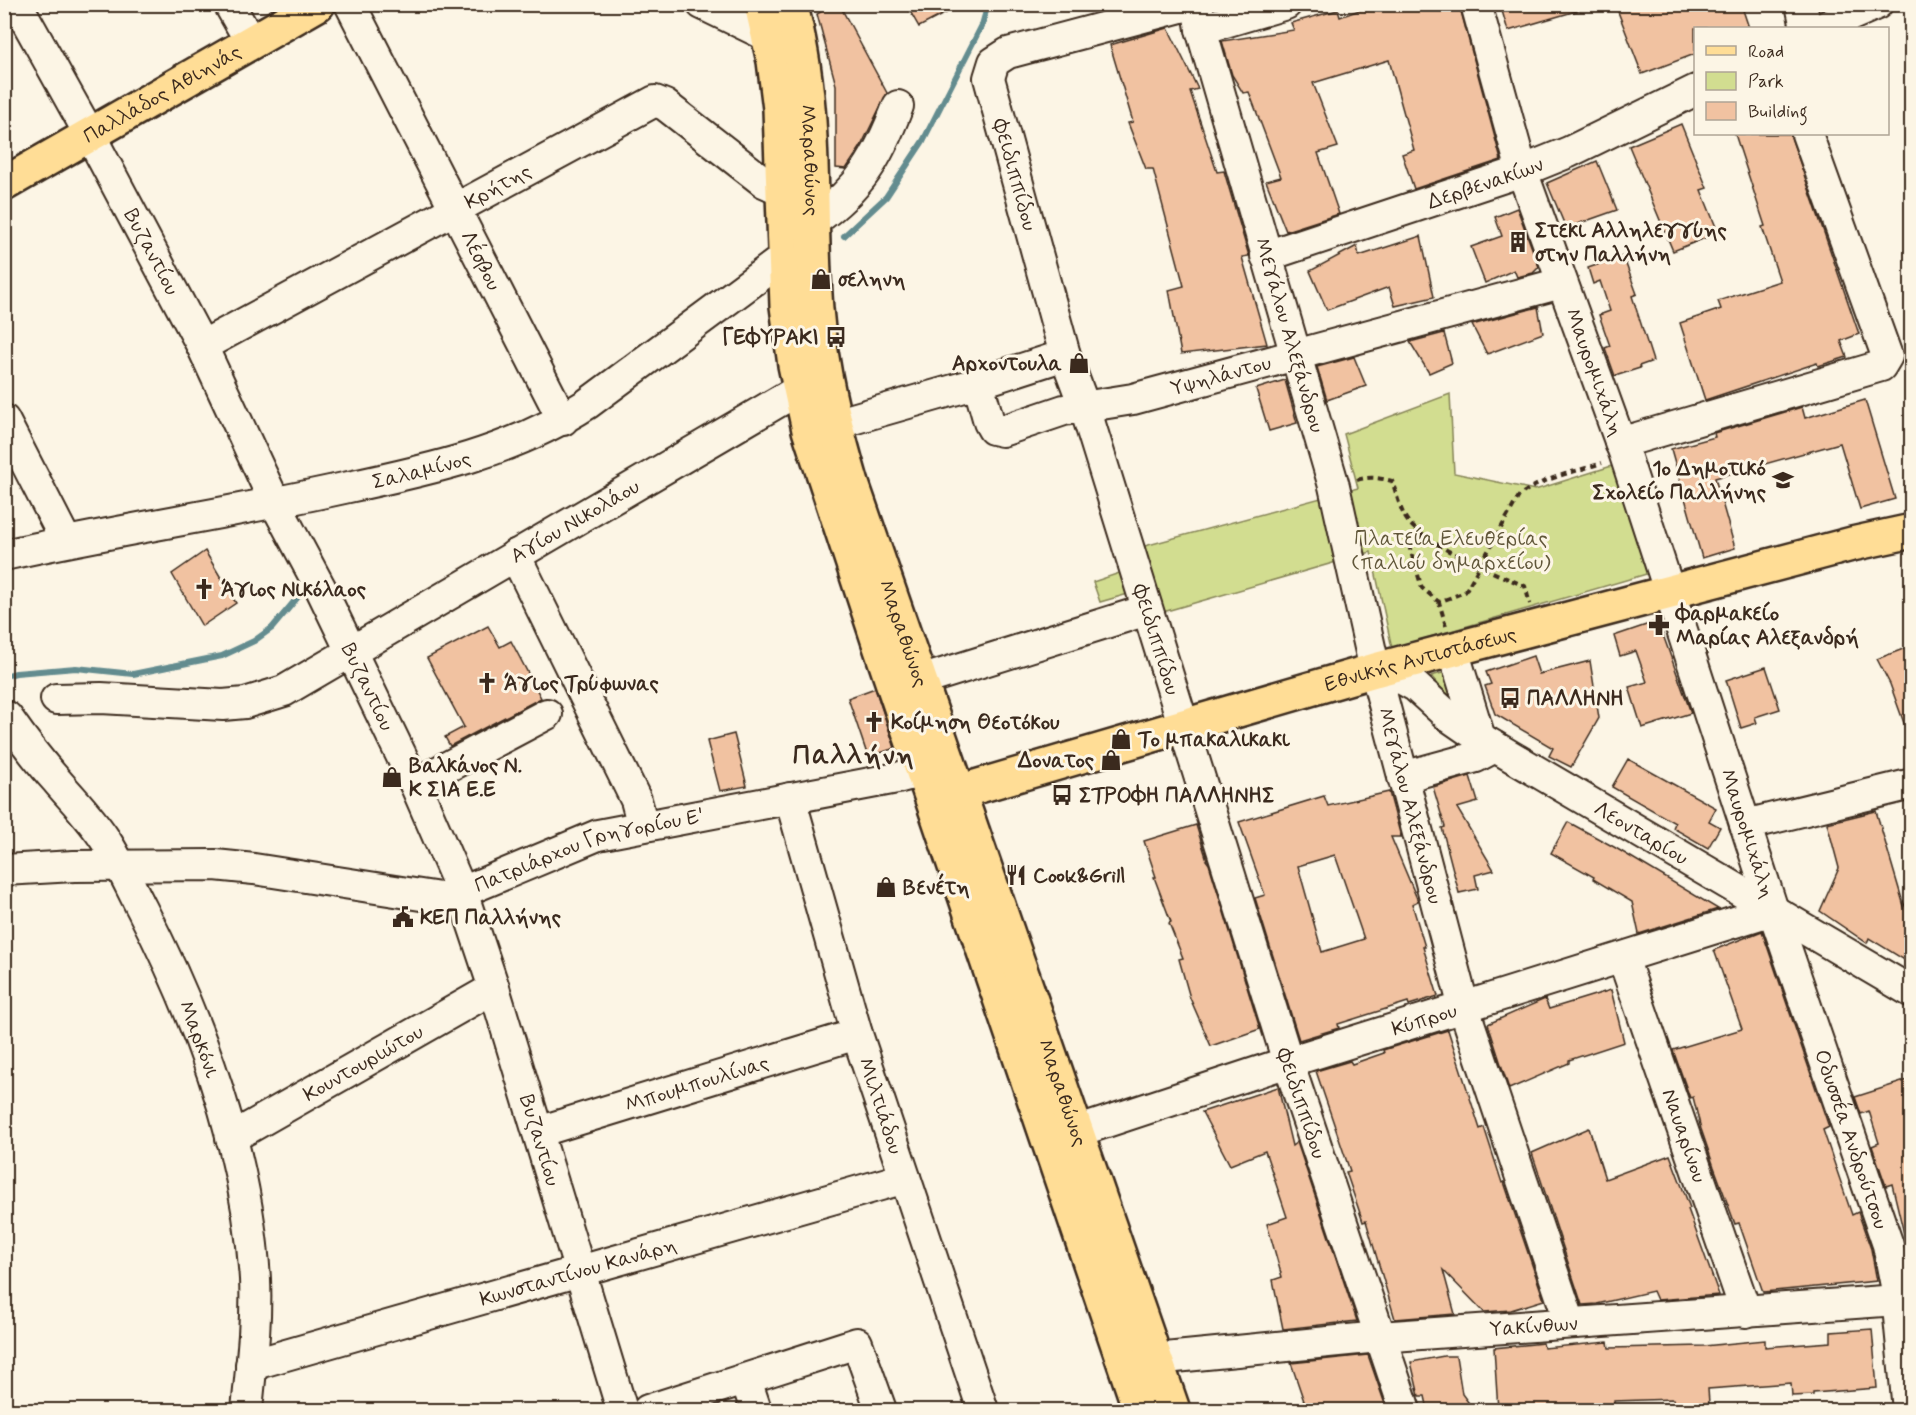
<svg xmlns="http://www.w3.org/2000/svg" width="1916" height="1415" font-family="Mynerve,sans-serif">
<rect width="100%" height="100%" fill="#fcf5e5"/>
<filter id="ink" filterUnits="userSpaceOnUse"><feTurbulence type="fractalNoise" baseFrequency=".0167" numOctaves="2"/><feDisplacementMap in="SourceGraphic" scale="12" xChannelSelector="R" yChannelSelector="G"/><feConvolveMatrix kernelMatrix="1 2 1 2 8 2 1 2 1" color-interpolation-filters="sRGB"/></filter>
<g filter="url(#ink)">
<g fill="#d2dd90" stroke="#868457" stroke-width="1.5">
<path d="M 1450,394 L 1454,473 L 1535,490 L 1615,465 L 1650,573 L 1392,648 L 1371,552 L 1163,612 L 1156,586 L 1100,602 L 1093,582 L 1146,564 L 1141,547 L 1358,488 L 1344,434 Z"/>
<path d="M 1446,672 L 1455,704 L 1431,676 Z"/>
</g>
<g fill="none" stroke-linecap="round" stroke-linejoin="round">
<g stroke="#638c8f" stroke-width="6">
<path d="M 844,236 L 886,197 L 923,141 L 982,25 L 988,4"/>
<path d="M 4,676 L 16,673 L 76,668 L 133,674 L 222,656 L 254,641 L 272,628 L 303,591"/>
</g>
</g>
<g fill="#f1c2a1" stroke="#3b2a1e" stroke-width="1.5" fill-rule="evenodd">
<path d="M 834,4 L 839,4 L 887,93 L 860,148 L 846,169 L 836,168 L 836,85 L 817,14 Z"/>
<path d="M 906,4 L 963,4 L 919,27 Z"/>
<path d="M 1376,4 L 1459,4 L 1501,160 L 1414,189 L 1402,154 L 1414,150 L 1389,60 L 1313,83 L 1338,147 L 1318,153 L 1339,214 L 1286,231 L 1266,181 L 1281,177 L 1249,92 L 1243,93 L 1232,75 L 1222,41 L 1294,30 L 1291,23 L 1338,10 L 1340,17 Z"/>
<path d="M 1500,4 L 1582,4 L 1583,9 L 1508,31 Z"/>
<path d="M 1615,4 L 1741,4 L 1749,28 L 1695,28 L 1695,54 L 1642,74 Z"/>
<path d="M 1168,28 L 1198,89 L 1190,91 L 1217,172 L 1224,171 L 1249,256 L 1242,257 L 1267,344 L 1181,354 L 1169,290 L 1184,286 L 1153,169 L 1146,169 L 1128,123 L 1133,122 L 1110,45 Z"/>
<path d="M 1681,124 L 1707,188 L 1701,190 L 1716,227 L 1713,235 L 1673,251 L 1629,146 Z"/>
<path d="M 1735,134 L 1790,134 L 1859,334 L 1841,341 L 1847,357 L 1818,366 L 1817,363 L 1705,400 L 1680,323 L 1721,309 L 1718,301 L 1780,281 L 1762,227 L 1765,226 Z"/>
<path d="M 1597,161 L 1617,210 L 1566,228 L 1547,183 Z"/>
<path d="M 1517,208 L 1539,267 L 1533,273 L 1517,277 L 1514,270 L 1485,283 L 1471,247 L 1502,236 L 1495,217 Z"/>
<path d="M 1421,236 L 1434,297 L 1395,306 L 1389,287 L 1327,310 L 1310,271 L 1357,246 L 1359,256 Z"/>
<path d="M 1623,256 L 1637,294 L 1632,296 L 1653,361 L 1639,366 L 1640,368 L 1615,376 L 1605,348 L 1610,346 L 1599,315 L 1610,311 L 1600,281 L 1593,284 L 1588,268 Z"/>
<path d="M 1538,307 L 1543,333 L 1487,354 L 1472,325 Z"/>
<path d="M 1444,333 L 1452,363 L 1429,373 L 1410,342 Z"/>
<path d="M 1354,357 L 1366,386 L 1327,400 L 1317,367 Z"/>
<path d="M 1285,380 L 1297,423 L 1269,431 L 1256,389 Z"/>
<path d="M 1865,400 L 1895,499 L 1860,509 L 1840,443 L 1715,478 L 1735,548 L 1702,558 L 1671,449 L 1715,437 L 1714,433 L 1802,407 L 1805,418 Z"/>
<path d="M 205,551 L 236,603 L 202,626 L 172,574 Z"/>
<path d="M 1658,621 L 1691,713 L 1642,728 L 1629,687 L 1647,682 L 1636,651 L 1620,656 L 1614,636 Z"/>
<path d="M 488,626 L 500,647 L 511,641 L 541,698 L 450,746 L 445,737 L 464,727 L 427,658 Z"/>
<path d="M 1911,646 L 1911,737 L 1909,737 L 1890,684 L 1877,659 Z"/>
<path d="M 1533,656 L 1539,674 L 1590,661 L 1599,718 L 1571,767 L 1549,756 L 1553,748 L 1495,714 L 1485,686 L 1491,684 L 1486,672 Z"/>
<path d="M 1766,667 L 1780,709 L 1755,717 L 1757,723 L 1741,728 L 1726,680 Z"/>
<path d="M 875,688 L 895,748 L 868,757 L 848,698 Z"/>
<path d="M 734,734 L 747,786 L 720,791 L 707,741 Z"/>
<path d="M 1628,759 L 1716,808 L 1709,821 L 1720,827 L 1708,848 L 1673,828 L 1675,823 L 1612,787 Z"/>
<path d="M 1470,776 L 1478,802 L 1457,808 L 1494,870 L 1475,875 L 1478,889 L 1459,893 L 1442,828 L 1445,827 L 1433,787 Z"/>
<path d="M 1389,792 L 1401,837 L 1391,837 L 1418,901 L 1412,904 L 1425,947 L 1423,947 L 1438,996 L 1409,1005 L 1408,1002 L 1338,1024 L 1339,1028 L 1299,1040 L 1255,898 L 1265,895 L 1239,822 L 1324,796 L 1328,806 ZM 1335,855 L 1364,939 L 1322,952 L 1298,866 Z"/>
<path d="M 1876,811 L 1904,906 L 1911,894 L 1911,964 L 1869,938 L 1867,943 L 1820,911 L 1839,868 L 1827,823 Z"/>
<path d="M 1568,822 L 1614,847 L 1718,909 L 1639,934 L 1632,902 L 1593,879 L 1594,877 L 1551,853 Z"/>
<path d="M 1196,825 L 1207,860 L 1206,860 L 1209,864 L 1260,1029 L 1211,1046 L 1190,998 L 1179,959 L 1183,958 L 1169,923 L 1171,922 L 1154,877 L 1156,877 L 1144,841 Z"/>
<path d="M 1762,931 L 1829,1127 L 1823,1130 L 1852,1215 L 1858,1212 L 1871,1249 L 1877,1281 L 1763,1292 L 1739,1223 L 1735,1224 L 1714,1167 L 1701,1129 L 1693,1097 L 1690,1098 L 1673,1050 L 1742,1029 L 1714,950 Z"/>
<path d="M 1611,990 L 1624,1042 L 1569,1060 L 1569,1063 L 1509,1089 L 1488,1024 L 1545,999 L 1549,1009 Z"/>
<path d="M 1448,1030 L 1480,1129 L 1484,1127 L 1502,1183 L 1504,1182 L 1544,1300 L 1511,1310 L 1484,1312 L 1443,1270 L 1455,1314 L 1395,1319 L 1366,1221 L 1363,1222 L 1346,1172 L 1350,1171 L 1316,1071 L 1350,1061 L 1352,1064 L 1384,1053 L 1383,1050 Z"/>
<path d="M 1911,1079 L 1911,1237 L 1905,1238 L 1892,1184 L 1886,1186 L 1872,1146 L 1879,1143 L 1869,1111 L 1861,1114 L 1855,1097 Z"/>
<path d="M 1278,1087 L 1292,1146 L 1297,1142 L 1357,1321 L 1283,1329 L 1273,1280 L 1282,1277 L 1267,1224 L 1287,1217 L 1265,1151 L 1230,1165 L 1202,1112 Z"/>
<path d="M 1589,1128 L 1605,1179 L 1670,1155 L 1690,1208 L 1688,1209 L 1719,1295 L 1657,1300 L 1653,1291 L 1597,1304 L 1582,1305 L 1532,1153 Z"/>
<path d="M 1872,1329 L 1877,1388 L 1813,1393 L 1813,1395 L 1792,1396 L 1791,1383 L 1708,1389 L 1709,1403 L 1674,1406 L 1673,1399 L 1614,1401 L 1614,1407 L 1549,1410 L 1498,1410 L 1494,1348 L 1543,1343 L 1544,1348 L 1608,1342 L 1609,1348 L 1704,1346 L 1765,1340 L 1765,1347 L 1831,1342 L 1831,1332 Z"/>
<path d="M 1368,1355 L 1387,1410 L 1307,1410 L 1291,1363 Z"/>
<path d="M 1444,1356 L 1456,1356 L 1462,1394 L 1474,1410 L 1428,1410 L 1425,1396 L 1419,1396 L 1411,1362 Z"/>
</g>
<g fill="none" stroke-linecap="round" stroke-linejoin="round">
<defs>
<g id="minor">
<path id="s1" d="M 17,4 L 90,135 L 202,346 L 275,503 L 320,587 L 415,784 L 462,892 L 494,988 L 622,1410"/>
<path d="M 229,4 L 251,43"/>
<path id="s2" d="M 350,4 L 563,420"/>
<path d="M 702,4 L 770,37"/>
<path id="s3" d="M 1192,4 L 1008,53 L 994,62 L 989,78 L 1065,355 L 1085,408 L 1288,1062 L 1405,1410"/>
<path id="s4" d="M 1197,4 L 1201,29 L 1334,486 L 1375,670 L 1464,1008 L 1570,1323"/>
<path id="s5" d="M 1476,4 L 1522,171 L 1625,455 L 1773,910 L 1888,1245 L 1896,1286 L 1908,1410"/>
<path d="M 1801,4 L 1806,28"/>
<path d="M 1822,28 L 1877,4"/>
<path d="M 1201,29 L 1286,4"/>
<path d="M 814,221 C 861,188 878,158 898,106"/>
<path id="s6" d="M 1266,256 L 1522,171 L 1569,152 L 1696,90"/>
<path id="s7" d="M 202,346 L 655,101 L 665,105 L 764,182 L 784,191"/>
<path id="s8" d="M 978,383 L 989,422 L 993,429 L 1002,431 L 1064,410 L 1133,399 L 1561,283"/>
<path d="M 4,420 L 66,541"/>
<path d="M 835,424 L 978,383 L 1065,355"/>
<path d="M 1620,443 L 1881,366 L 1887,356 L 1807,134"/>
<path id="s9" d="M 4,555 C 117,530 231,513 344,488 C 429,470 513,452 587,404 L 784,258"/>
<path d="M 515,555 L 636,800 L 643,826"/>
<path d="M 1453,650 L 1480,738"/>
<path id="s10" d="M 1375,670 L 1393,674 L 1415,686 L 1448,716 L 1480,738 L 1912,992"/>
<path d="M 920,681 L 1147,610"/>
<path id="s11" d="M 56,699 L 101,698 L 223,705 L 245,703 L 284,691 L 800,389"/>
<path id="s12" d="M 7,717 C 23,740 39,761 57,781 C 74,801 92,819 106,841 C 120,863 130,886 142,909 C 200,1022 247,1151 255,1279 C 257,1323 251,1367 247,1410"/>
<path d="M 1403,777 L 1476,757 L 1495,747"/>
<path d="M 415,784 L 547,714"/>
<path id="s13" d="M 790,798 L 857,1034 L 983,1410"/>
<path d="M 1745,825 L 1912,784"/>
<path id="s14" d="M 4,870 L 74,866 L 215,865 L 254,869 L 440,898 L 462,892 L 598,835 L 897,778 L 945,765"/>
<path id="s15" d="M 1623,958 L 1746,1312"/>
<path id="s16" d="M 538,1132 L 857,1034"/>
<path id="s17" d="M 1076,1132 L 1288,1062 L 1773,910"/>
<path id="s18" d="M 231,1138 L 494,988"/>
<path id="s19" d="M 1155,1359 L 1379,1337 L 1912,1299"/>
<path id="s20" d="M 251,1365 L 905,1178"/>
<path d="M 746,1380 L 756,1410"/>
<path d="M 648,1410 L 857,1343 L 881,1410"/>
</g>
<g id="major">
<path d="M 761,4 L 774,61 L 780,109 L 787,306 L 795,365 L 809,430 L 881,649 L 1140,1410"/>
<path id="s21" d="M 790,4 C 819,105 808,207 816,309 C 821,370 835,426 852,484 L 1173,1410"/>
<path id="s22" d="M 4,184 L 318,4"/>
<path id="s23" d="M 938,798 L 1375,670 L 1852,544 L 1912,531"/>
</g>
</defs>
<use href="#minor" stroke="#3b2a1e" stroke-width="34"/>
<use href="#major" stroke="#3b2a1e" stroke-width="38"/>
<g stroke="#3b2a1e" stroke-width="4" stroke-dasharray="6 4.5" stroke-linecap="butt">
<path d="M 1357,480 C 1370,476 1380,478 1392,481 C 1396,492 1399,506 1405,517 C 1419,543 1497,574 1525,586 L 1530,604"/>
<path d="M 1426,537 L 1409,541 L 1410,549 L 1422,588 L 1439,602"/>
<path d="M 1446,626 L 1439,602 L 1465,592 L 1519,496 C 1541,478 1575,472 1602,463"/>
</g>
<use href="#minor" stroke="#fcf5e5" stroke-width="30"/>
<use href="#major" stroke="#ffdd96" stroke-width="33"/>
</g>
</g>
<defs>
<symbol id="building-bare" viewBox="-9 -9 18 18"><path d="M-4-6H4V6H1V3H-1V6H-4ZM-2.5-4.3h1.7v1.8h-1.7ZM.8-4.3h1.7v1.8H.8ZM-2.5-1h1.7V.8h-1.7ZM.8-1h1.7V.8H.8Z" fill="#3b2a1e" stroke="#fcf5e5" stroke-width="2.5" paint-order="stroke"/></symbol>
<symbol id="shop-bare" viewBox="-9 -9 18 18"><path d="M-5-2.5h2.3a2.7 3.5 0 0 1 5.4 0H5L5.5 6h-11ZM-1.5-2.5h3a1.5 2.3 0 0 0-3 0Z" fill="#3b2a1e" stroke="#fcf5e5" stroke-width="2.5" paint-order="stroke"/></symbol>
<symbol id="bus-bare" viewBox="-9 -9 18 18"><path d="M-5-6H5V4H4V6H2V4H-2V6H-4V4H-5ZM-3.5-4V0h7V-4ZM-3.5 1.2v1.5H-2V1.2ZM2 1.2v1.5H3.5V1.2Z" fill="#3b2a1e" stroke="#fcf5e5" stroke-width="2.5" paint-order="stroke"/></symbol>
<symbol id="school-bare" viewBox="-9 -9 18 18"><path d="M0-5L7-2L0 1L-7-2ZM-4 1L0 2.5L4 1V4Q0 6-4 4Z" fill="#3b2a1e" stroke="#fcf5e5" stroke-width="2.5" paint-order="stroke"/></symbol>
<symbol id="church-bare" viewBox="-9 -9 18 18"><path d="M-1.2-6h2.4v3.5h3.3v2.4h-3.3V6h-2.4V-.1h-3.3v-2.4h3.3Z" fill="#3b2a1e" stroke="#fcf5e5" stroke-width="2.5" paint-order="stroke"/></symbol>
<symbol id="pharmacy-bare" viewBox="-9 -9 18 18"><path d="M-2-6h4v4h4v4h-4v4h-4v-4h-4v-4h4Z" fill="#3b2a1e" stroke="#fcf5e5" stroke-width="2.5" paint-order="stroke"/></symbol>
<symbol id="restaurant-bare" viewBox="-9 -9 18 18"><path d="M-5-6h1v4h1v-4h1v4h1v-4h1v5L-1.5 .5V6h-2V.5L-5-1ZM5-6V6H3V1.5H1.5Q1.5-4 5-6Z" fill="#3b2a1e" stroke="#fcf5e5" stroke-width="2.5" paint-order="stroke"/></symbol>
<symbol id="civic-bare" viewBox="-9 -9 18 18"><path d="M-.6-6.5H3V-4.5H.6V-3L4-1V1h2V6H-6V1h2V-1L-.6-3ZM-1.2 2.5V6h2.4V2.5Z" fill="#3b2a1e" stroke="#fcf5e5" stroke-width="2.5" paint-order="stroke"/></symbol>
</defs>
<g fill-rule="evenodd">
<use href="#building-bare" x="1503" y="227" width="30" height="30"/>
<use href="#shop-bare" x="806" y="264" width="30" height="30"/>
<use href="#bus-bare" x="821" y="322" width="30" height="30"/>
<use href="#shop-bare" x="1064" y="348" width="30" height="30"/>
<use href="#school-bare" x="1768" y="465" width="30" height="30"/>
<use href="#church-bare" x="189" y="574" width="30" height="30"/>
<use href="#pharmacy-bare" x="1644" y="610" width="30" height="30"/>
<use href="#church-bare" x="472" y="668" width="30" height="30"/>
<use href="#bus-bare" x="1495" y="683" width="30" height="30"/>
<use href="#church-bare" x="859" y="707" width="30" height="30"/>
<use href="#shop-bare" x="1106" y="724" width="30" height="30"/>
<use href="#shop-bare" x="1096" y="745" width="30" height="30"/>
<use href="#shop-bare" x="377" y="762" width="30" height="30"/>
<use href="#bus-bare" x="1047" y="780" width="30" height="30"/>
<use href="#restaurant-bare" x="1001" y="860" width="30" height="30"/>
<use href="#shop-bare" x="871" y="872" width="30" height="30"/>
<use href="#civic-bare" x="388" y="902" width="30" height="30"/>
</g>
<g text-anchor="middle" stroke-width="6" stroke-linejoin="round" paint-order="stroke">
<g font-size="21" fill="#3b2a1e" stroke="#fcf5e5">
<text dy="7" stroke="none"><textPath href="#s22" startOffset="182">Παλλάδος Αθιηνάς</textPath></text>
<text dy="7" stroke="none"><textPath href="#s21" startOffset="158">Μαραθώνος</textPath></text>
<text dy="7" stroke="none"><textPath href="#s3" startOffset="324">Φειδιππίδου</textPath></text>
<text dy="7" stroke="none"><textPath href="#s6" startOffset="231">Δερβενακίων</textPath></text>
<text dy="7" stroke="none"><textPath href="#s7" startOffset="336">Κρήτης</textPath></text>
<text dy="7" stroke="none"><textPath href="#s1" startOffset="282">Βυζαντίου</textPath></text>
<text dy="7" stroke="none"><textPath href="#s2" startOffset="288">Λέσβου</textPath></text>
<text dy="7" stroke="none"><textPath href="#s4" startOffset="344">Μεγάλου Αλεξάνδρου</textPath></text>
<text dy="7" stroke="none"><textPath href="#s5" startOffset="387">Μαυρομιχάλη</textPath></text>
<text dy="7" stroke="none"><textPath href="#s8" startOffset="284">Υψηλάντου</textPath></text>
<text dy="7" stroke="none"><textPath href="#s9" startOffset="426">Σαλαμίνος</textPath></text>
<text dy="7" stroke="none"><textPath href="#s11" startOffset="567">Αγίου Νικολάου</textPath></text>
<text dy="7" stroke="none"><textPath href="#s21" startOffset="644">Μαραθώνος</textPath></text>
<text dy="7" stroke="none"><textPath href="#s3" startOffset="810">Φειδιππίδου</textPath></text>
<text dy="7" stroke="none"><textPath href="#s23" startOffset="502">Εθνικής Αντιστάσεως</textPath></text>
<text dy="7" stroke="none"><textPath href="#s1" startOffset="768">Βυζαντίου</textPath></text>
<text dy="7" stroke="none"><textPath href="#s4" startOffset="830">Μεγάλου Αλεξάνδρου</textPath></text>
<text dy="7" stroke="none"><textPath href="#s10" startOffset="314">Λεονταρίου</textPath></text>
<text dy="7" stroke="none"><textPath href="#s5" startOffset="873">Μαυρομιχάλη</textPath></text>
<text dy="7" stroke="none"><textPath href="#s14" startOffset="596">Πατριάρχου Γρηγορίου Ε'</textPath></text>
<text dy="7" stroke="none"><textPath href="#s17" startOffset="366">Κύπρου</textPath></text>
<text dy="7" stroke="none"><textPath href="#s12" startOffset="378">Μαρκόνι</textPath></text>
<text dy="7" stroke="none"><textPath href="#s18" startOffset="152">Κουντουριώτου</textPath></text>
<text dy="7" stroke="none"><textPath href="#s16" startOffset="166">Μπουμπουλίνας</textPath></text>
<text dy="7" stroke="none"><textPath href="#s21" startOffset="1130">Μαραθώνος</textPath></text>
<text dy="7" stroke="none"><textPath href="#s3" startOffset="1296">Φειδιππίδου</textPath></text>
<text dy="7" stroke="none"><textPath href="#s13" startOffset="321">Μιλτιάδου</textPath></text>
<text dy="7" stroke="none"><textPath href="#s15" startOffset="188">Ναυαρίνου</textPath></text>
<text dy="7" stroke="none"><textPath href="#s5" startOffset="1196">Οδυσσέα Ανδρούτσου</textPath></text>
<text dy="7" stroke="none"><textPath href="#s1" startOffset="1254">Βυζαντίου</textPath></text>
<text dy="7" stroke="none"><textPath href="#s20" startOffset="340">Κωνσταντίνου Κανάρη</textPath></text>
<text dy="7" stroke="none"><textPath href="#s19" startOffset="380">Υακίνθων</textPath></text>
</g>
<g font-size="21" font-weight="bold" fill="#3b2a1e" stroke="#fcf5e5" text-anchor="start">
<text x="1535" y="237">Στεκι Αλληλεγγύης<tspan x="1535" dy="24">στην Παλλήνη</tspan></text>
<text x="838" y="286">σεληνη</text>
<text x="819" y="344" text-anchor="end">ΓΕΦΥΡΑΚΙ</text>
<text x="1062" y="370" text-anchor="end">Αρχοντουλα</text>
<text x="1766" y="475" text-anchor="end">1ο Δημοτικό<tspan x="1766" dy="24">Σχολείο Παλλήνης</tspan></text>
<text x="221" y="596">Άγιος Νικόλαος</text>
<text x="1676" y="620">Φαρμακείο<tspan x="1676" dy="24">Μαρίας Αλεξανδρή</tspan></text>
<text x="504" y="690">Άγιος Τρύφωνας</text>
<text x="1527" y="705">ΠΑΛΛΗΝΗ</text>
<text x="891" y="729">Κοίμηση Θεοτόκου</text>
<text x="1138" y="746">Το μπακαλικακι</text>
<text x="1094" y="767" text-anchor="end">Δονατος</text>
<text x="409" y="772">Βαλκάνος Ν.<tspan x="409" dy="24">Κ ΣΙΑ Ε.Ε</tspan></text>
<text x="1079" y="802">ΣΤΡΟΦΗ ΠΑΛΛΗΝΗΣ</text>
<text x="1033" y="882">Cook&amp;Grill</text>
<text x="903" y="894">Βενέτη</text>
<text x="420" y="924">ΚΕΠ Παλλήνης</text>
</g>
<g font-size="21" fill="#61573a" stroke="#fcf5e5">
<text x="1451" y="545">Πλατεία Ελευθερίας<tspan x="1451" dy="24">(παλιού δημαρχείου)</tspan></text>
</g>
<g font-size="27" font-weight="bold" letter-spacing="1.5" fill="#3b2a1e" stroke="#fcf5e5">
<text x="854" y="764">Παλλήνη</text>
</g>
</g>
<rect width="1916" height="1415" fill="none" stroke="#fcf5e5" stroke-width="24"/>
<rect x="12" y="12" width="1892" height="1391" fill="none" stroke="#3b2a1e" stroke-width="2" filter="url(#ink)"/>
<rect x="1694" y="27" width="195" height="108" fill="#fcf5e5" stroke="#afa495" stroke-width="1.5"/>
<rect x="1706" y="46" width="30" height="9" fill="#ffdd96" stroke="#afa495" stroke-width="1.5"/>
<text x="1748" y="57" font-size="18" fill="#3b2a1e">Road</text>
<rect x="1706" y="72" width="30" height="18" fill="#d2dd90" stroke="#afa495" stroke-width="1.5"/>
<text x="1748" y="87" font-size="18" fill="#3b2a1e">Park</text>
<rect x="1706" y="102" width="30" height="18" fill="#f1c2a1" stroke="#afa495" stroke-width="1.5"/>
<text x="1748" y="117" font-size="18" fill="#3b2a1e">Building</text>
</svg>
